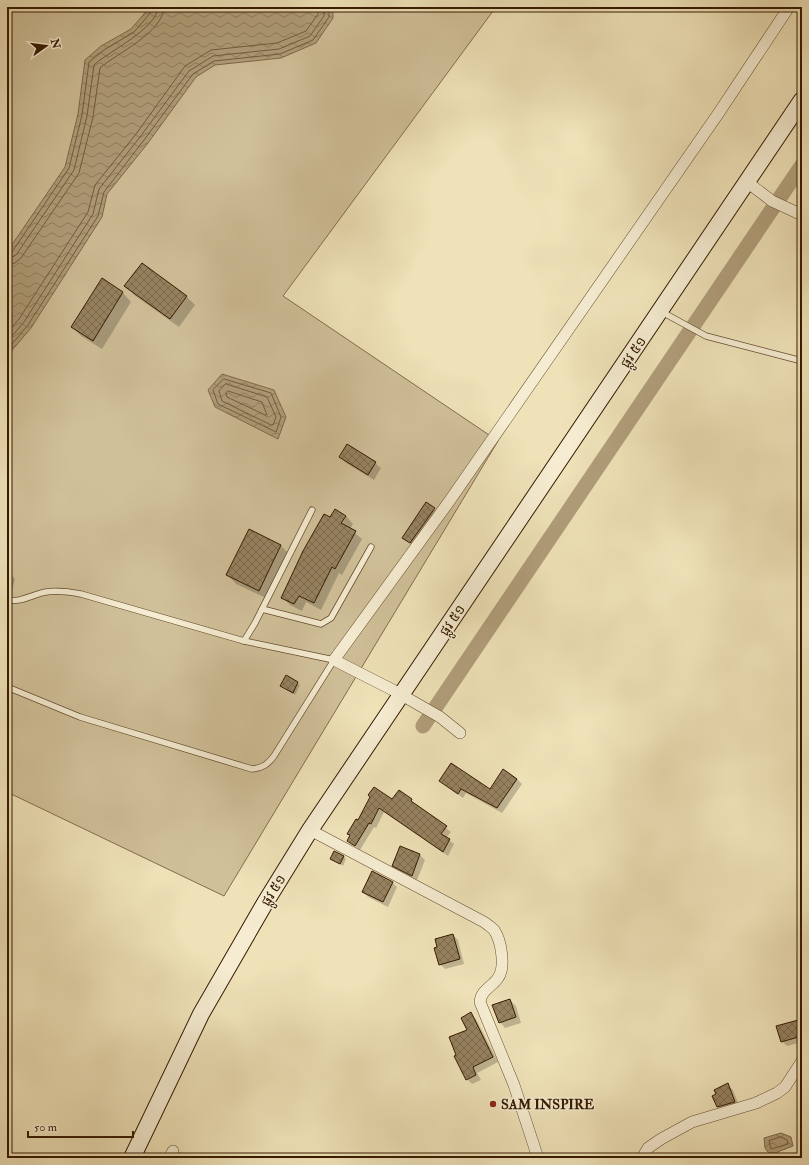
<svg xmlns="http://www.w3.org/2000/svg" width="809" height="1165" font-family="'IM FELL Double Pica','Noto Sans Khmer',serif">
<defs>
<pattern id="water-waves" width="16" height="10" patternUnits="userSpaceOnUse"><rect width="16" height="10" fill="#b09e7a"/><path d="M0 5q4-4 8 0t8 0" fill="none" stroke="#908062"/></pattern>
<pattern id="building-cross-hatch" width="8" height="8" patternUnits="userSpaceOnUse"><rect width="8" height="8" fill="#968260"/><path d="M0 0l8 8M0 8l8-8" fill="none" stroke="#7b6a4d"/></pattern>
</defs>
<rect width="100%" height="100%" fill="#efe2b8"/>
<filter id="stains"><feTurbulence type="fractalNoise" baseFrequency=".005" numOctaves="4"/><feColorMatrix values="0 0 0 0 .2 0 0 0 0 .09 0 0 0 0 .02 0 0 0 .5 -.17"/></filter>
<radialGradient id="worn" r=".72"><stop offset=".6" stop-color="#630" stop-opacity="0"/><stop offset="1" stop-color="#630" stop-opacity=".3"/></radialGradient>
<path fill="#d0c099" stroke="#836d4d" d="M 7,7 L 496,7 L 283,296 L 498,441 L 224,896 L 7,792 Z"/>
<g fill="url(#water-waves)" stroke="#7f694a">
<path d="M 150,7 L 333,7 L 333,18 L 316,43 L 281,58 L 215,65 L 196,77 L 148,143 L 107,194 L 102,217 L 31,328 L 7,356 L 7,252 L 65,167 L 78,114 L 85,60 L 101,46 L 131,29 Z"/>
<path d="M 222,374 L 274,390 L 286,417 L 278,439 L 215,407 L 208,390 Z"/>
<path d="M 781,1133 L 791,1137 L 793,1146 L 770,1155 L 765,1148 L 764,1138 Z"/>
</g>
<g fill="#0003">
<path d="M 102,280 L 123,293 L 131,302 L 102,349 L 81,336 L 72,327 Z"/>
<path d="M 126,286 L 186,296 L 195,305 L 179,327 L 134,295 Z"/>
<path d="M 340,457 L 375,463 L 381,468 L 374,480 L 346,463 Z"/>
<path d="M 426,503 L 440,515 L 416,548 L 404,538 Z"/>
<path d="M 346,516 L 353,524 L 350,529 L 362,539 L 342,575 L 339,573 L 321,610 L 306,602 L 302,611 L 290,605 L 283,598 L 330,518 Z"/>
<path d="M 249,530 L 281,546 L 289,554 L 268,599 L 236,584 L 228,575 Z"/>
<path d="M 7,570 L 15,579 L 7,612 Z"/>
<path d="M 286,677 L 300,685 L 295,695 L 281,686 Z"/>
<path d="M 517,779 L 522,784 L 502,813 L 466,793 L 463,798 L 440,781 L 490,790 Z"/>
<path d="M 399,791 L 451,832 L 446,838 L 454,844 L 448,856 L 384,812 L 376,828 L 374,827 L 360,850 L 348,841 L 351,836 L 348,834 L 358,822 L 371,797 L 392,801 Z"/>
<path d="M 401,847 L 420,855 L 425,860 L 417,880 L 398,870 L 393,865 Z"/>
<path d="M 344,857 L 346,859 L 343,866 L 332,859 Z"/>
<path d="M 392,882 L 397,887 L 388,907 L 368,897 L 363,892 Z"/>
<path d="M 453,935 L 458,940 L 464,964 L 445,969 L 440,964 Z"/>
<path d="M 802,955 L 802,976 L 796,956 Z"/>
<path d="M 510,1000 L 516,1006 L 521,1023 L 505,1028 L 500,1022 Z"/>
<path d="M 471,1014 L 476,1019 L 498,1062 L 477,1073 L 481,1080 L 472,1084 L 467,1079 L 468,1030 Z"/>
<path d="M 802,1019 L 802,1042 L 787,1046 L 782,1041 Z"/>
<path d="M 727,1085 L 733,1090 L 740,1108 L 723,1113 L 718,1107 L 717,1095 Z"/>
<path d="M 180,1152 L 194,1158 L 178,1158 Z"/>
</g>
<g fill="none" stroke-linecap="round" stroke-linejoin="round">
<g stroke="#735c3e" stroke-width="1">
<path d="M 7,254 L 12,252 L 69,168 L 82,115 L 89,62 L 104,50 L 134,32 L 152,11 L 153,7"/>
<path d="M 7,259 L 16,255 L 74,170 L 87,116 L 94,65 C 109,51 157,29 158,7"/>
<path d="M 7,265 L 15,263 L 21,258 L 79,173 L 93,117 L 100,68 C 117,53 163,33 164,7"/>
<path d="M 7,333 L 19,319 L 88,212 L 95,185 L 136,134 L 185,66 L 211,50 L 277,43 L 306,31 L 318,14 L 318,7"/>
<path d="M 7,342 L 24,322 L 93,214 L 99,189 L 140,137 L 189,71 L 213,56 L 279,49 L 310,36 L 324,16 L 324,7"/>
<path d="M 7,350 L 28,325 L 98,216 L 104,192 L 144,140 L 193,74 L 214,61 L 280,54 L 313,40 L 329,17 L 329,7"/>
<path d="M 224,379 L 271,393 L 281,417 L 276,432 L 218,404 L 213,390 Z"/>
<path d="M 226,384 L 267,397 L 276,417 L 273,425 L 271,425 L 222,401 L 219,391 Z"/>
<path d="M 228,391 L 262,402 L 267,415 L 265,415 L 227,397 L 226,393 Z"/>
<path d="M 781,1137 L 787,1140 L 788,1144 L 771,1149 L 769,1141 Z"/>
</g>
<path stroke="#b09e7a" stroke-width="15" d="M 423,726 L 802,165"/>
</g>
<g fill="url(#building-cross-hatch)" stroke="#361a01">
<path d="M 142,263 L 187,296 L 170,319 L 124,286 Z"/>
<path d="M 102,278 L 123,292 L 93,341 L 71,327 Z"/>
<path d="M 347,444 L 376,462 L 368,475 L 339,457 Z"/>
<path d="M 426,502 L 435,508 L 410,543 L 402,538 Z"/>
<path d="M 335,509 L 346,516 L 341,523 L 356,531 L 335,569 L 332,567 L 314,603 L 299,596 L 294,604 L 281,598 L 303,551 L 324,514 L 330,517 Z"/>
<path d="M 249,529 L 281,545 L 259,591 L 226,575 Z"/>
<path d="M 286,675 L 298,682 L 293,693 L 280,686 Z"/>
<path d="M 451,763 L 490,789 L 503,769 L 517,779 L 497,808 L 461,789 L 458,794 L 439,781 Z"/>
<path d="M 374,787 L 392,799 L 399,790 L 412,799 L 411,801 L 447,826 L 441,834 L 450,839 L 443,852 L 379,808 L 371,824 L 369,823 L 355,846 L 347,841 L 350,835 L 347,834 L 356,819 L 358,820 L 370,797 L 368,795 Z"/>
<path d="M 400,846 L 420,854 L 412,876 L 392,866 Z"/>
<path d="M 334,851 L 344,856 L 340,864 L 330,859 Z"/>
<path d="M 372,871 L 393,882 L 383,902 L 362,892 Z"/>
<path d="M 453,934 L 460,959 L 439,965 L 434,948 L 437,947 L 435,939 Z"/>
<path d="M 510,999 L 516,1017 L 499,1023 L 492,1005 Z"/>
<path d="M 471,1012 L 493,1057 L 473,1067 L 476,1075 L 466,1080 L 454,1056 L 456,1055 L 449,1037 L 467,1030 L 461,1018 Z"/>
<path d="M 802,1019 L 802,1036 L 781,1042 L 776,1026 Z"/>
<path d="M 728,1083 L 735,1102 L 717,1107 L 712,1096 L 716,1094 L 714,1090 Z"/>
</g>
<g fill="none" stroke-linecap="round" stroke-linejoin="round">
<defs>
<g id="lane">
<path d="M 662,312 L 706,336 L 802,361"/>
<path d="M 7,600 C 21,603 33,594 46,592 C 58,590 69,592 81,594 L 244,641 L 334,660 L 274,756 C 268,764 263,768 252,769 L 80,717 L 7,687"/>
<path d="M 262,609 L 321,624 L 331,618 L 371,547"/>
<path d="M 244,641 L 255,623 L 312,510"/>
</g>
<g id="street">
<path d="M 747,182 L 772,201 L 802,215"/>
<path d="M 460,733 L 440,717 L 393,690 L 334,660 L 448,503 L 718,114 L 789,7"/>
<path d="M 310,830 L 484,922 C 487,924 491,927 494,930 C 501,940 506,967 498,978 C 492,987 481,990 480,1002 L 514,1085 L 538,1158"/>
<path d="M 169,1158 L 173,1151"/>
<path d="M 642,1158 L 648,1148 L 661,1139 L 692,1122 L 756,1103 L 777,1093 L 785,1087 L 802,1061"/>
</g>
<path id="secondary" d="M 132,1158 L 201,1014 L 265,903 L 310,830 L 802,100"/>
</defs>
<use href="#lane" stroke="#644c2f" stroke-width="7"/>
<use href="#street" stroke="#644c2f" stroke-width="12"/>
<use href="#secondary" stroke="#361a01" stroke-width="18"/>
<use href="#lane" stroke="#f5ecd1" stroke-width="5.5"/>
<use href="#street" stroke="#f5ecd1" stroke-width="11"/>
<use href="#secondary" stroke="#f5ecd1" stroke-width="16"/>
</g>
<circle fill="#8f2418" stroke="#f5ecd1" stroke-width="1.5" cx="493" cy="1104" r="4"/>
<g text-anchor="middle" stroke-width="3" stroke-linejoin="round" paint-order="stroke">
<g font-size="14" fill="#361a01" stroke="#f5ecd1">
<text transform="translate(633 352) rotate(-56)" y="5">ផ្លូវ ៥១</text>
<text transform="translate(452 620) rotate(-56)" y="5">ផ្លូវ ៥១</text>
<text transform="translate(273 890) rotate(-58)" y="5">ផ្លូវ ៥១</text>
</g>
<g font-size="14" font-weight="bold" fill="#361a01" stroke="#f5ecd1" text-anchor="start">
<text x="501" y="1109">SAM INSPIRE</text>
</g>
</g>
<rect width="809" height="1165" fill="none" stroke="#efe2b8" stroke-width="24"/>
<rect x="8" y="8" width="793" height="1149" fill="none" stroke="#361a01" stroke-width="2"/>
<rect x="12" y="12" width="785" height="1141" fill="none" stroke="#361a01"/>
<g transform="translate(46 46) rotate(76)" stroke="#f5ecd1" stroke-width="3" paint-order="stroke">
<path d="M0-3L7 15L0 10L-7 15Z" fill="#361a01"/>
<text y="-6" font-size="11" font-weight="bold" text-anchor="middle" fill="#361a01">N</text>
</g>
<path d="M28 1131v6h105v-6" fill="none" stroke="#361a01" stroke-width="2"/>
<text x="34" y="1131" font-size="12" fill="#361a01" stroke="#f5ecd1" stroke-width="3" paint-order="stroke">50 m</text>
<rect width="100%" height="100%" filter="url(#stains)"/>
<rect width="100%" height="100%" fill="url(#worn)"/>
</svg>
